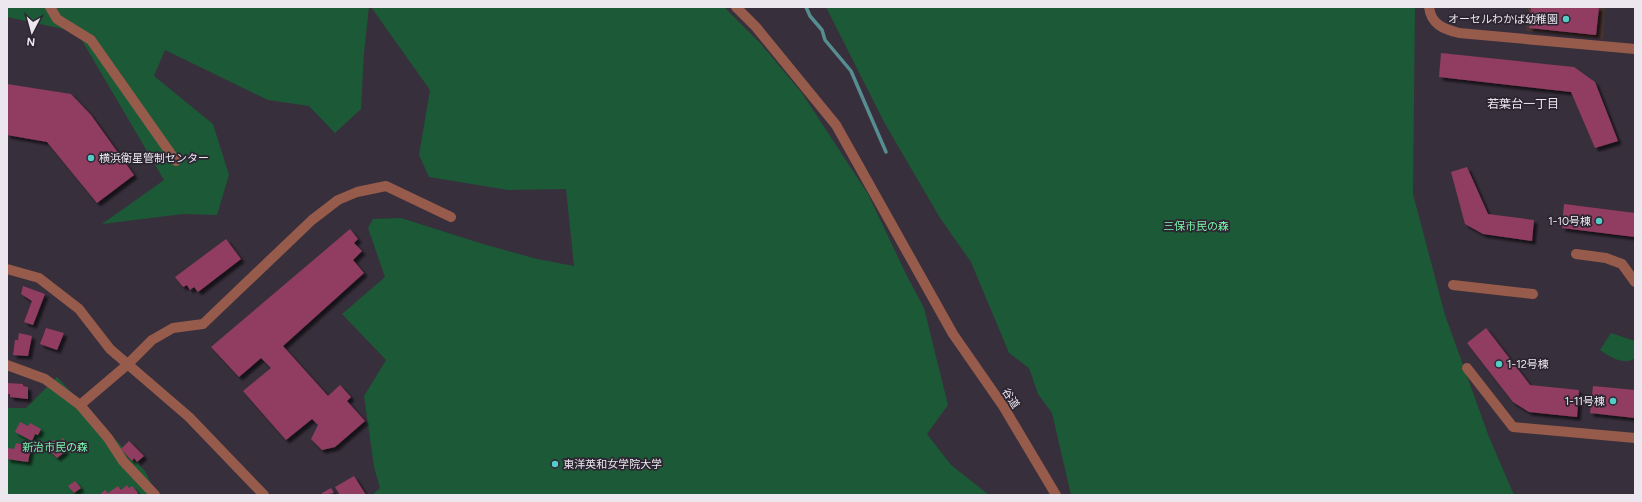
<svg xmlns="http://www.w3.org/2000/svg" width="1642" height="502" font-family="Figtree,'Noto Sans JP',sans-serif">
<defs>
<filter id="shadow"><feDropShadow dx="3.5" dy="3.5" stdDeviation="1" flood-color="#0009"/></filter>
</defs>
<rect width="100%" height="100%" fill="#372f3c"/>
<path fill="#483431" d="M 1528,7 L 1605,7 L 1603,39 L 1526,31 Z"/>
<g fill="#1c5937">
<path d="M 7,7 L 369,7 L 364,53 L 361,109 L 335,133 L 309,106 L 268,100 L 165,50 L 154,76 L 213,124 L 229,175 L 217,215 L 183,214 L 102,224 L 164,180 L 77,32 L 7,17 Z"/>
<path d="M 371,7 L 724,7 L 761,44 L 802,93 L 868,194 L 905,272 L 924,308 L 948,405 L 927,434 L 951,465 L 989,495 L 372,495 L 380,488 L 374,467 L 364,396 L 386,360 L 342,314 L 385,277 L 368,228 L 373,219 L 401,218 L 483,244 L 537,259 L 574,266 L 566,189 L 508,190 L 429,177 L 419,155 L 430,90 Z"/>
<path d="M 826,7 L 1415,7 L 1413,194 L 1445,315 L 1489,437 L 1514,495 L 1071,495 L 1052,413 L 1038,394 L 1029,368 L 1009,353 L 971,262 L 940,218 L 884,122 Z"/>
<path d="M 1611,333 L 1635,341 L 1635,358 C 1624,366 1610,357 1600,350 Z"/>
<path d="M 57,377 L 145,471 L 157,495 L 7,495 L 7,408 L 26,408 Z"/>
</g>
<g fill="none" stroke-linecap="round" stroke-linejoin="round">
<path stroke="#558d90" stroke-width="3.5" d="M 806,7 L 810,16 L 822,30 L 825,40 L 851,71 L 886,152"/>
</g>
<g fill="#913c62" filter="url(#shadow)">
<path d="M 1531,7 L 1599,7 L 1596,35 L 1529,28 Z"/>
<path d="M 1441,53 L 1574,67 L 1595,82 L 1618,141 L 1595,148 L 1571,92 L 1439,77 Z"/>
<path d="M 7,84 L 71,94 L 91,115 L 134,175 L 97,203 L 47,142 L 7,135 Z"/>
<path d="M 1467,167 L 1488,214 L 1534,220 L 1532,241 L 1483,234 L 1465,224 L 1451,172 Z"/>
<path d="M 1564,204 L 1635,213 L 1635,237 L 1562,228 Z"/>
<path d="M 350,229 L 358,239 L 354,243 L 362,251 L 353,260 L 364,273 L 283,346 L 328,396 L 340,385 L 351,397 L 347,401 L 365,421 L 335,447 L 322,450 L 311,439 L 318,425 L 312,419 L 286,440 L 243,391 L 271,368 L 261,358 L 239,377 L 211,347 Z"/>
<path d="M 226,239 L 241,259 L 198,292 L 194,287 L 190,290 L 187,285 L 183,287 L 175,277 Z"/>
<path d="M 23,286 L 45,294 L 33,325 L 24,322 L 32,301 L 21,294 Z"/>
<path d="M 46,328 L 64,333 L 57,350 L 40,344 Z"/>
<path d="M 1486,328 L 1530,385 L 1579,390 L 1577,417 L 1529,412 L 1513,402 L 1467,343 Z"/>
<path d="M 19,333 L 32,336 L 28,356 L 13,355 L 15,340 L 18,340 Z"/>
<path d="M 7,383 L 23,384 L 23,386 L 28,387 L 28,399 L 10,397 L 10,394 L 7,394 Z"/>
<path d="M 1593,386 L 1635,390 L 1635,418 L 1590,413 Z"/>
<path d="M 20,422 L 28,426 L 30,423 L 41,429 L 38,435 L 35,434 L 32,441 L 15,432 Z"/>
<path d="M 63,438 L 68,444 L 63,449 L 66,451 L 57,458 L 46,447 L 54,440 L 58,444 Z"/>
<path d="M 129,441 L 144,456 L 137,462 L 134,458 L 132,461 L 121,449 Z"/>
<path d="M 16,443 L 23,445 L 24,443 L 31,447 L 28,462 L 7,459 L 7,448 L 14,449 Z"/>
<path d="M 354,476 L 366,495 L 340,495 L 335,487 Z"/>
<path d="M 75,481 L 81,488 L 74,493 L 68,486 Z"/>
<path d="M 127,485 L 129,488 L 132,486 L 138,493 L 136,495 L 99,495 L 105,490 L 108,493 L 118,486 L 121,490 Z"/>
<path d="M 331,488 L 334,493 L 323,495 L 322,493 Z"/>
</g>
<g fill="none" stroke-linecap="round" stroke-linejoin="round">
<g stroke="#965b4b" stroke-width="10">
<path d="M 50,7 L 57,19 L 91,40 L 176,161"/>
<path d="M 736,7 L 756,27 L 836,125 L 953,334 L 1003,406 L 1056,495"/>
<path d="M 1429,7 C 1431,24 1443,29 1459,33 L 1635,49"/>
<path d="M 1576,254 L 1606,258 L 1622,264 L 1635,282"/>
<path d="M 7,269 L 39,278 L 79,309 L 110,349 L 189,417 L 264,495"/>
<path d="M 1453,285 L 1533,294"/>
<path d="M 7,365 L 45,379 L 80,405 L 108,438 L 123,461 L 155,495"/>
<path d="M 1467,368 L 1513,427 L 1635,438"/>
<path d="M 80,405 L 127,365 L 152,340 L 173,328 L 203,324 L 312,220 L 338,200 L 357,192 L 386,186 L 451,217"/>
</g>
</g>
<g fill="#54cdc6" stroke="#2c2532" stroke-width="1.5">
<circle cx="1566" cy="19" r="4"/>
<circle cx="91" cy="158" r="4"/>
<circle cx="1599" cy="221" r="4"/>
<circle cx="1499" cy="364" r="4"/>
<circle cx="1613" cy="401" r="4"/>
<circle cx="555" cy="464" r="4"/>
</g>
<g text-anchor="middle" stroke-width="3.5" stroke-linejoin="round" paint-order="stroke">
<g font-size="11" fill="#ece7ef" stroke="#2c2532" text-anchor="end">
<text x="1558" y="23">オーセルわかば幼稚園</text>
<text x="99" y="162" text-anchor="start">横浜衛星管制センター</text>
<text x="1591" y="225">1-10号棟</text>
<text x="1507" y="368" text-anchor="start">1-12号棟</text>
<text x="1605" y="405">1-11号棟</text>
<text x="563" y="468" text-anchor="start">東洋英和女学院大学</text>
</g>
<g font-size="11" fill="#7bf5ab" stroke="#2c2532">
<text x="1196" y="230">三保市民の森</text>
<text x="55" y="451">新治市民の森</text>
</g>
<g font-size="11" fill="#ece7ef" stroke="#2c2532">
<text transform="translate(1011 398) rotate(57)" y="4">谷道</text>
</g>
<g font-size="12" fill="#ece7ef" stroke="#2c2532">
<text x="1523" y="108">若葉台一丁目</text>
</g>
</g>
<rect width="1642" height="502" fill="none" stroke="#ece7ef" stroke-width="16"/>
<g transform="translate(32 32) rotate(186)" stroke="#2c2532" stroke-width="3" paint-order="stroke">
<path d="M0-3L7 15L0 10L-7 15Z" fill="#ece7ef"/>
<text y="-6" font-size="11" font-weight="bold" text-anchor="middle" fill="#ece7ef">N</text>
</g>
</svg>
